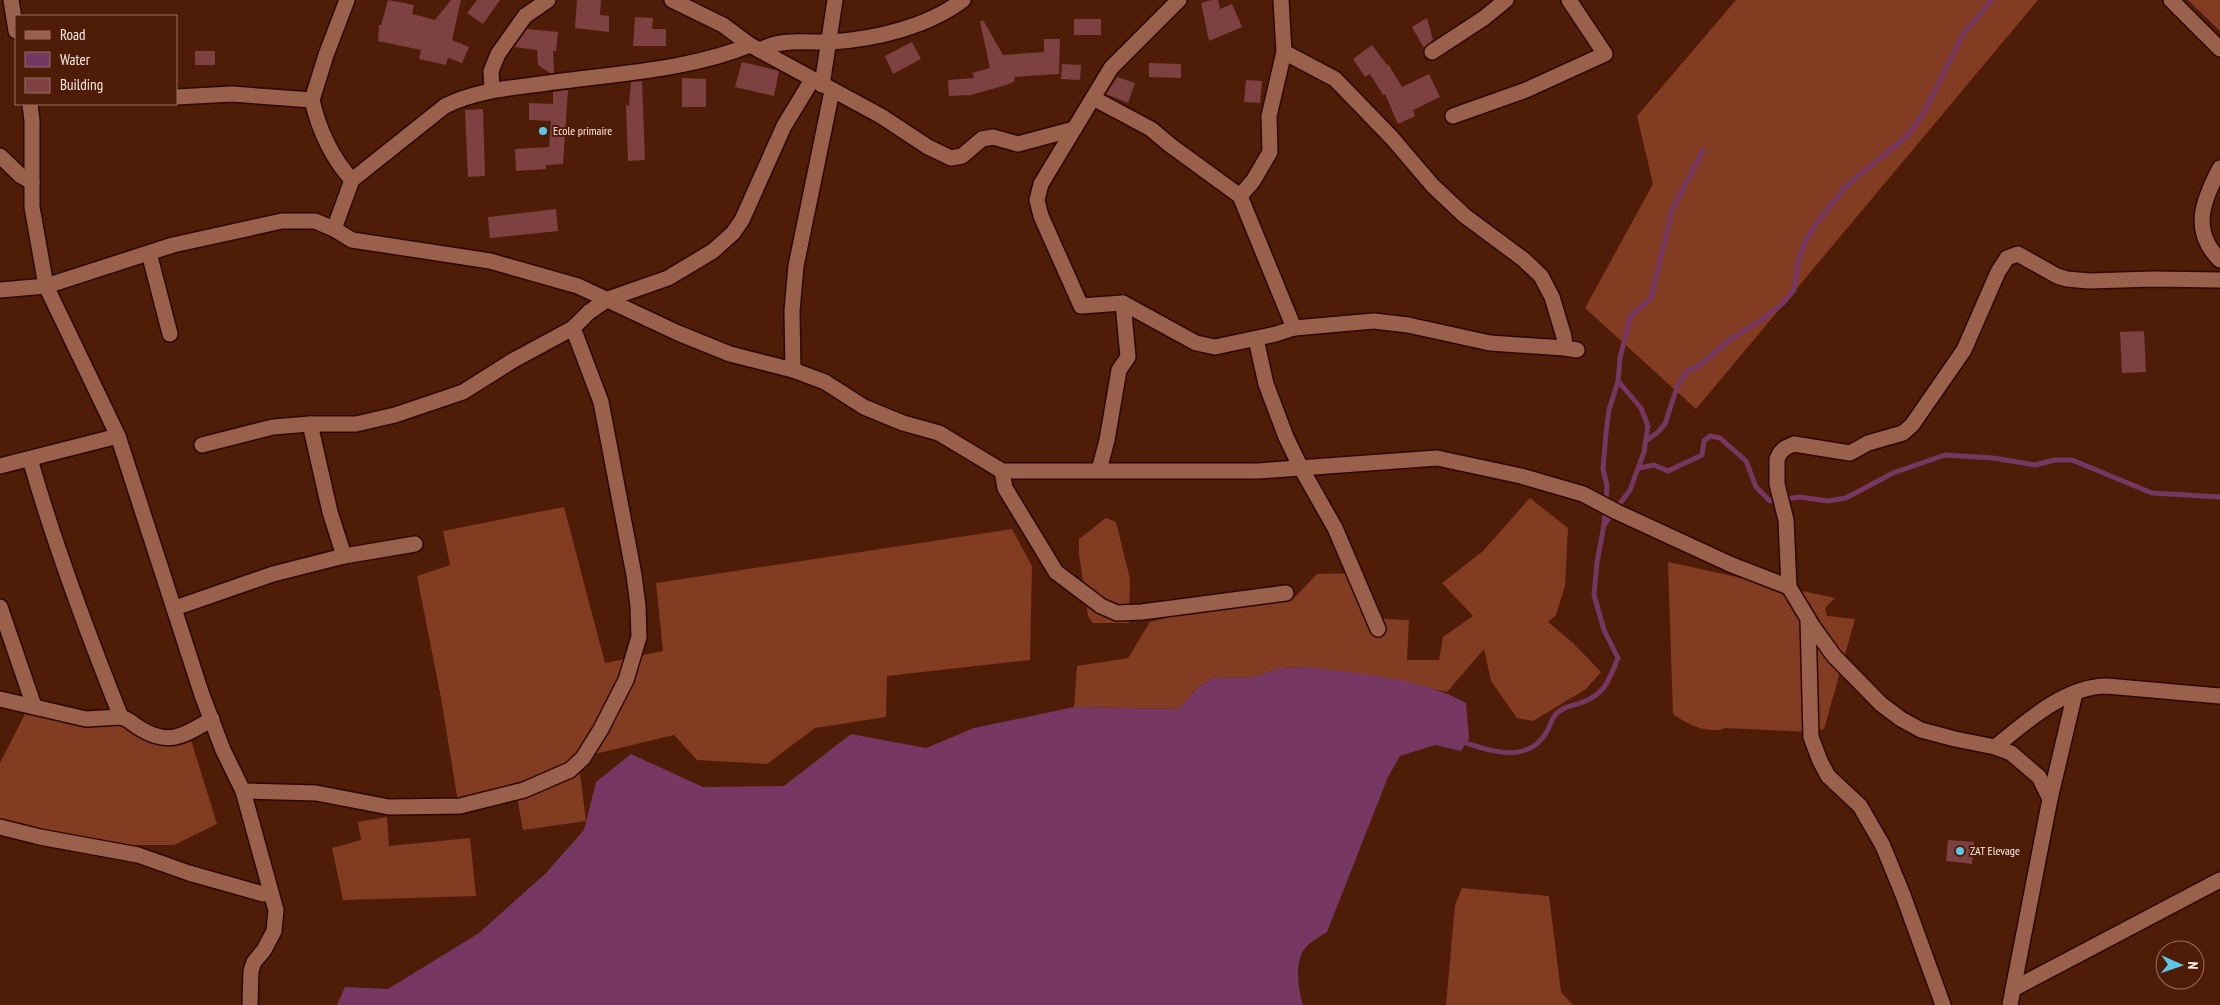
<svg xmlns="http://www.w3.org/2000/svg" width="2220" height="1005" font-family="'PT Sans Narrow',sans-serif">
<rect width="100%" height="100%" fill="#4f1c07"/>
<g fill="#823c21">
<path d="M 1736,0 L 2038,0 L 1696,409 L 1585,308 L 1653,184 L 1637,116 Z"/>
<path d="M 2188,0 L 2220,0 L 2220,31 Z"/>
<path d="M 1530,498 L 1568,528 L 1565,586 L 1556,615 L 1548,622 L 1572,642 L 1601,672 L 1586,689 L 1533,721 L 1517,718 L 1491,681 L 1484,649 L 1447,692 L 1373,676 L 1307,667 L 1280,668 L 1251,678 L 1214,677 L 1197,688 L 1179,709 L 1074,707 L 1077,666 L 1128,658 L 1150,622 L 1226,603 L 1291,601 L 1317,574 L 1364,573 L 1363,618 L 1409,620 L 1407,660 L 1439,660 L 1443,637 L 1473,616 L 1442,583 L 1483,551 Z"/>
<path d="M 564,507 L 605,663 L 663,651 L 656,583 L 1012,529 L 1032,566 L 1030,660 L 887,676 L 886,717 L 815,728 L 767,764 L 697,760 L 674,735 L 578,758 L 586,821 L 523,830 L 515,785 L 458,802 L 441,698 L 417,576 L 450,565 L 443,531 Z"/>
<path d="M 1106,518 L 1116,522 L 1130,579 L 1129,623 L 1093,623 L 1088,616 L 1079,554 L 1079,539 Z"/>
<path d="M 1668,562 L 1835,598 L 1825,608 L 1827,616 L 1855,619 L 1824,729 L 1811,732 L 1725,728 C 1709,735 1686,724 1673,714 Z"/>
<path d="M 27,710 L 190,737 L 217,824 L 174,845 L 119,845 L 0,822 L 0,763 Z"/>
<path d="M 387,817 L 389,846 L 470,838 L 476,896 L 343,900 L 332,848 L 361,840 L 358,822 Z"/>
<path d="M 1462,888 L 1549,896 L 1561,992 L 1573,1005 L 1446,1005 L 1455,905 Z"/>
</g>
<path fill="#763762" d="M 1307,667 C 1356,673 1423,678 1466,703 L 1469,738 L 1461,751 L 1435,745 L 1400,756 L 1388,777 L 1327,932 C 1321,936 1313,940 1308,945 C 1293,958 1298,989 1303,1005 L 337,1005 L 345,987 L 388,989 L 479,933 L 545,874 L 584,830 L 596,782 L 631,754 L 703,787 L 784,786 L 851,734 L 926,748 L 974,728 L 1074,707 L 1179,709 L 1197,688 L 1214,677 L 1251,678 L 1280,668 Z"/>
<g fill="none" stroke-linecap="round" stroke-linejoin="round">
<g stroke="#763762" stroke-width="5">
<path d="M 1646,441 L 1658,432 L 1665,424 L 1677,387 L 1686,372 L 1697,367 L 1731,339 L 1761,320 L 1782,304 L 1794,290 L 1798,262 L 1805,242 L 1816,224 L 1846,186 L 1907,136 L 1924,112 L 1963,34 L 1992,0"/>
<path d="M 1639,468 L 1654,465 L 1668,471 L 1702,455 L 1704,441 L 1710,436 L 1720,438 L 1746,461 L 1756,487 L 1770,501 L 1800,497 L 1828,501 L 1846,498 L 1893,473 L 1945,455 L 1993,458 L 2035,465 L 2055,460 L 2072,460 L 2152,493 L 2220,497"/>
<path d="M 1604,525 L 1607,486 L 1603,469 L 1606,433 L 1609,410 L 1618,381 L 1620,358 L 1630,317 L 1651,298 L 1672,210 L 1703,151"/>
<path d="M 1466,743 C 1492,752 1528,763 1546,733 C 1552,723 1552,714 1563,709 C 1568,706 1575,705 1581,703 C 1606,693 1608,682 1618,658 L 1604,630 L 1594,595 L 1597,562 L 1604,525 L 1630,490 L 1644,452 L 1648,426 L 1641,408 L 1618,381"/>
</g>
</g>
<g fill="#7d4141">
<path d="M 388,0 L 414,5 L 412,14 L 435,20 L 451,0 L 461,0 L 452,40 L 469,47 L 462,63 L 448,58 L 446,65 L 419,59 L 421,50 L 378,41 L 379,25 L 381,25 Z"/>
<path d="M 477,0 L 500,0 L 483,24 L 467,13 Z"/>
<path d="M 577,0 L 601,0 L 600,15 L 609,16 L 609,32 L 575,28 Z"/>
<path d="M 1212,0 L 1218,0 L 1220,9 L 1232,4 L 1242,27 L 1209,41 L 1201,3 Z"/>
<path d="M 635,17 L 653,18 L 652,29 L 666,29 L 666,46 L 633,46 Z"/>
<path d="M 1427,18 L 1433,40 L 1424,48 L 1412,27 Z"/>
<rect x="1074" y="19" width="27" height="16"/>
<path d="M 983,20 L 1003,55 L 1044,52 L 1044,39 L 1060,39 L 1059,74 L 1014,77 L 1015,81 L 1006,85 L 971,95 L 949,96 L 948,80 L 974,78 L 972,73 L 990,68 L 980,22 Z"/>
<path d="M 527,29 L 558,32 L 556,51 L 553,51 L 554,73 L 550,73 L 538,65 L 537,50 L 514,47 Z"/>
<path d="M 912,42 L 921,59 L 893,74 L 885,56 Z"/>
<path d="M 1372,45 L 1387,65 L 1388,64 L 1402,87 L 1429,74 L 1440,97 L 1413,110 L 1415,116 L 1398,124 L 1385,94 L 1383,95 L 1370,74 L 1365,77 L 1353,59 Z"/>
<rect x="195" y="51" width="20" height="14"/>
<path d="M 742,62 L 779,71 L 774,96 L 735,87 Z"/>
<path d="M 1149,63 L 1181,64 L 1181,78 L 1149,77 Z"/>
<path d="M 1062,64 L 1081,65 L 1080,80 L 1061,79 Z"/>
<path d="M 1117,77 L 1135,83 L 1128,103 L 1106,94 Z"/>
<path d="M 682,78 L 706,79 L 706,107 L 682,107 Z"/>
<path d="M 1246,80 L 1262,81 L 1260,103 L 1244,102 Z"/>
<path d="M 642,81 L 645,160 L 628,161 L 626,105 L 629,106 L 631,82 Z"/>
<path d="M 568,90 L 563,164 L 546,165 L 546,169 L 516,171 L 515,149 L 549,147 L 551,121 L 529,120 L 529,103 L 553,104 L 553,92 Z"/>
<path d="M 483,109 L 485,176 L 468,177 L 465,110 Z"/>
<path d="M 556,209 L 558,231 L 490,238 L 488,217 Z"/>
<path d="M 2144,331 L 2146,372 L 2122,373 L 2120,332 Z"/>
<path d="M 1948,840 L 1974,842 L 1972,864 L 1946,861 Z"/>
</g>
<g fill="none" stroke-linecap="round" stroke-linejoin="round">
<defs>
<g id="minor">
<path d="M 11,0 L 16,31"/>
<path d="M 672,0 L 723,25 L 750,45 L 881,116 L 928,147 L 951,158 L 962,156 L 982,139 L 993,137 L 1018,144 L 1074,129"/>
<path d="M 1179,0 L 1111,68 L 1041,184 L 1037,200 L 1041,216 L 1081,306 L 1123,303 L 1196,343 L 1215,347 L 1276,334 L 1294,328 L 1374,321 L 1408,325 L 1490,343 L 1565,348"/>
<path d="M 2171,0 L 2220,49"/>
<path d="M 760,50 C 782,38 806,43 831,42 C 876,39 927,27 963,0"/>
<path d="M 1284,52 L 1335,79 L 1392,138 L 1433,186 L 1465,216 L 1523,259 L 1541,276 L 1552,297 L 1564,337 L 1565,348 L 1577,350"/>
<path d="M 1432,52 L 1484,18 L 1506,0"/>
<path d="M 822,85 L 835,0"/>
<path d="M 492,90 L 491,71 L 498,54 L 525,16 L 548,0"/>
<path d="M 176,97 L 232,94 L 312,100 C 319,130 332,158 352,180"/>
<path d="M 1093,98 L 1151,129 L 1170,145 L 1240,196 L 1294,328"/>
<path d="M 312,100 L 326,55 L 347,0"/>
<path d="M 30,104 L 32,121 L 32,207 L 46,286 L 118,436 L 202,695 L 223,750 L 243,791 L 276,910 L 274,931 L 264,950 L 254,962 L 251,971 L 250,1005"/>
<path d="M 1453,116 L 1526,90 L 1605,54 L 1569,0"/>
<path d="M 0,156 L 21,176 L 32,182"/>
<path d="M 2220,168 C 2203,200 2190,231 2220,260"/>
<path d="M 1240,196 L 1253,181 L 1270,152 L 1269,116 L 1284,52 L 1281,0"/>
<path d="M 334,229 L 352,180 L 445,106 C 475,91 508,88 541,84 C 608,74 687,71 750,45"/>
<path d="M 149,253 L 170,334"/>
<path d="M 0,290 L 46,286 L 173,245 L 282,221 L 315,221 L 334,229 L 352,240 L 490,261 L 578,286 L 678,333 L 730,354 L 793,370 L 825,382 L 864,407 L 903,423 L 939,433 L 1002,471 L 1258,471 L 1437,458 L 1521,476 L 1583,494 L 1617,512 L 1732,565 L 1789,587 L 1813,627 L 1834,656 L 1881,704 L 1901,719 L 1921,730 L 1955,739 L 1995,747 L 2011,753 L 2039,777 L 2050,799"/>
<path d="M 1256,339 L 1266,384 L 1286,437 L 1301,468 L 1335,528 L 1378,629"/>
<path d="M 793,370 L 792,311 L 796,266 L 832,91"/>
<path d="M 202,445 L 273,427 L 310,424"/>
<path d="M 30,459 C 55,547 87,632 121,717"/>
<path d="M 0,466 L 118,436"/>
<path d="M 1099,470 L 1107,440 L 1119,370 L 1128,357 L 1123,303"/>
<path d="M 1002,471 L 1005,488 L 1056,572 L 1101,606 L 1117,613 L 1142,612 L 1286,593"/>
<path d="M 344,556 L 415,544"/>
<path d="M 1789,587 L 1786,520 L 1777,484 L 1777,459 L 1780,453 L 1785,448 L 1794,444 L 1850,453 L 1868,443 L 1903,433 L 1912,425 L 1964,350 L 1998,272 L 2007,258 L 2018,254 L 2057,276 L 2067,279 L 2089,281 L 2153,279 L 2220,280"/>
<path d="M 0,607 L 34,706"/>
<path d="M 175,608 L 273,574 L 344,556 L 330,512 L 310,424 L 356,424 L 395,415 L 463,392 L 512,361 L 573,328 L 589,312 L 608,299 L 668,278 L 713,251 L 733,233 L 742,220 L 784,126 L 812,80"/>
<path d="M 1808,619 L 1811,737 L 1820,761 L 1828,776 L 1860,806 L 1883,846 L 1903,895 L 1943,1005"/>
<path d="M 0,699 L 86,719 L 121,717 C 129,719 134,725 141,729 C 171,747 186,734 212,719"/>
<path d="M 1995,747 C 2026,722 2065,686 2107,686 L 2220,696"/>
<path d="M 243,791 L 316,793 L 389,807 L 460,806 L 524,790 L 570,770 L 583,758 L 601,729 L 626,680 L 639,637 L 638,606 L 634,575 L 601,402 L 573,328"/>
<path d="M 0,827 L 40,837 L 138,855 L 189,873 L 263,894 L 271,894"/>
<path d="M 2013,989 L 2220,880"/>
<path d="M 2010,1005 L 2050,799 L 2075,693"/>
</g>
</defs>
<use href="#minor" stroke="#2d0800" stroke-width="18"/>
<use href="#minor" stroke="#99604b" stroke-width="15"/>
</g>
<g fill="#5dc7e8" stroke="#4f1c07" stroke-width="2">
<circle cx="543" cy="131" r="5"/>
<circle cx="1960" cy="851" r="5"/>
</g>
<g text-anchor="middle" stroke-width="4" stroke-linejoin="round" paint-order="stroke">
<g font-size="12" fill="#fbede8" stroke="#4f1c07" text-anchor="start">
<text x="553" y="135">Ecole primaire</text>
<text x="1970" y="855">ZAT Elevage</text>
</g>
</g>
<rect x="15" y="15" width="162" height="90" fill="#4f1c07" stroke="#947061"/>
<rect x="25" y="31" width="25" height="8" fill="#99604b" stroke="#947061"/>
<text x="60" y="40" font-size="15" fill="#fbede8">Road</text>
<rect x="25" y="52" width="25" height="15" fill="#763762" stroke="#947061"/>
<text x="60" y="65" font-size="15" fill="#fbede8">Water</text>
<rect x="25" y="78" width="25" height="15" fill="#7d4141" stroke="#947061"/>
<text x="60" y="90" font-size="15" fill="#fbede8">Building</text>
<g transform="translate(2180 965) rotate(92)"><circle r="24" fill="#4f1c07" stroke="#947061"/>
<path d="M0-4L9 19L0 12L-9 19Z" fill="#5dc7e8"/>
<text y="-8" font-size="14" font-weight="bold" text-anchor="middle" fill="#fbede8">N</text>
</g>
</svg>
